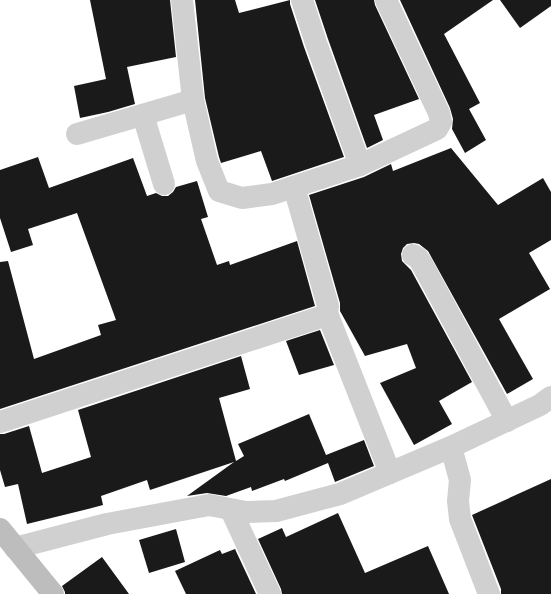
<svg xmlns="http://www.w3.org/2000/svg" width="551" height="594" font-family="'Titillium Web',sans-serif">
<rect width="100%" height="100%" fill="#fff"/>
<g fill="#1a1a1a">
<path d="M 90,0 L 170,0 L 176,57 L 127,67 L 135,104 L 108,112 L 80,118 L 74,86 L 106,79 Z"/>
<path d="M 195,0 L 235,0 L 239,13 L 290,0 L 290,4 L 304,47 L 344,157 L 272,181 L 261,151 L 221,163 L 219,157 L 205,98 Z"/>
<path d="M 315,0 L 374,0 L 375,5 L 419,99 L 374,115 L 383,140 L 367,148 L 328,39 Z"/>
<path d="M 400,0 L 493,0 L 444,34 L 480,103 L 469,109 L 486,140 L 465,153 L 452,129 L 453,119 L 450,108 Z"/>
<path d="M 500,0 L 551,0 L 551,6 L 520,28 Z"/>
<path d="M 451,148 L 498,205 L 543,178 L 551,192 L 551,240 L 529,253 L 550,289 L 499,319 L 533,379 L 507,394 L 428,251 L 419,244 L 414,243 L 407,244 L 403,248 L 401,254 L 402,261 L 411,270 L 472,382 L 439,401 L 452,424 L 414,445 L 380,383 L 416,368 L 407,344 L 365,356 L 340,311 L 340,303 L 309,195 L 364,177 L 391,164 L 393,171 Z"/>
<path d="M 38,157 L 49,188 L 133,158 L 147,196 L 156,193 L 162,196 L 168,196 L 173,192 L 176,187 L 197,181 L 208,217 L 201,219 L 217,265 L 229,261 L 230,265 L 297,241 L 315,306 L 0,409 L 0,262 L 8,261 L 34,359 L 101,335 L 98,325 L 116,320 L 77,213 L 28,229 L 33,245 L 11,252 L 0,218 L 0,170 Z"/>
<path d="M 320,330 L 334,365 L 299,375 L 286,341 Z"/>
<path d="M 241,356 L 250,389 L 219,398 L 236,461 L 244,456 L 238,444 L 309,414 L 326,455 L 364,440 L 374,466 L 335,482 L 328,463 L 285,481 L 284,479 L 252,491 L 251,487 L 226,496 L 207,493 L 187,496 L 234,462 L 150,490 L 147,480 L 101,496 L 103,505 L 88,509 L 27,524 L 18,484 L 5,487 L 0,470 L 0,434 L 4,434 L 29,426 L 42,473 L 91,457 L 78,410 Z"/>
<path d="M 551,479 L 551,594 L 501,594 L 501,589 L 472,515 Z"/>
<path d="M 338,513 L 365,573 L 428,546 L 449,594 L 282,594 L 281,589 L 258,539 L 282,528 L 286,537 Z"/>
<path d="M 176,529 L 185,562 L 149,573 L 139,540 Z"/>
<path d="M 235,549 L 256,594 L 186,594 L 175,571 L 220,550 L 222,554 Z"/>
<path d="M 102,557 L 129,594 L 65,594 L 65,592 L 62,586 Z"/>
</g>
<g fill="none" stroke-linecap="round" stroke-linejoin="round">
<g stroke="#d0d0d0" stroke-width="22">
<path d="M 182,0 L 193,100 L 207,161 L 219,191 L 242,198 L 272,194 L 360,165 L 437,129 L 441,122 L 439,113 L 386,0"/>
<path d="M 302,0 L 316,43 L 360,165"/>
<path d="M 143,115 L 164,184"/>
<path d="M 77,134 L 193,100"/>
<path d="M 413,255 L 418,258 L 422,264 L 507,421"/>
<path d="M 327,313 L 390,473"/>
<path d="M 0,422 L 324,316 L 327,313 L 328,306 L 294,187"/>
<path d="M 451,447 L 460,480 L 458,501 L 460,519 L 489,594"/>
<path d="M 231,510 L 270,594"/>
<path d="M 15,548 L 107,524 L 209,505 L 246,512 L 276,511 L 340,494 L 451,447 L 540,405 L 551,397"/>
</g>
<path stroke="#bdbdbd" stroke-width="22" d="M 0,529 L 53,594"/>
</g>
</svg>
